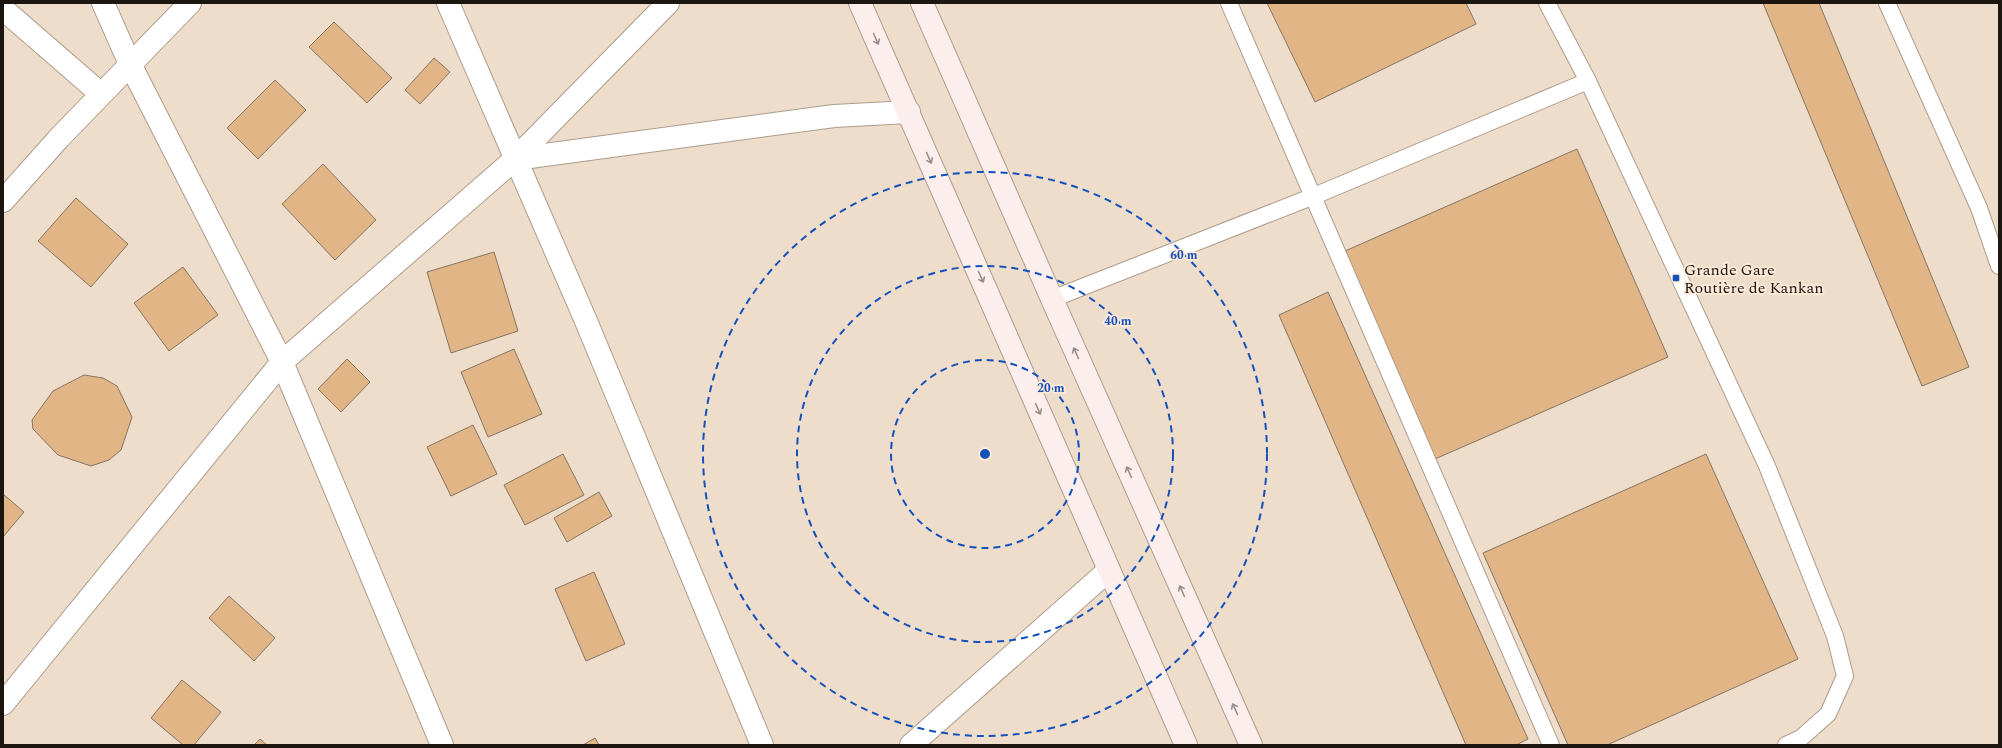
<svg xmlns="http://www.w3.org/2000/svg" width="2002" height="748" font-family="Spectral,serif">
<rect width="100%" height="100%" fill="#efddcb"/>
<g fill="#e2b587" stroke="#857565">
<path d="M 1267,3 L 1466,3 L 1476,24 L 1315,102 Z"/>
<path d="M 1763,3 L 1819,3 L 1969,367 L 1922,386 Z"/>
<path d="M 334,22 L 392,78 L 367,103 L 309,47 Z"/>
<path d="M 434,58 L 450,72 L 420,104 L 405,90 Z"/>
<path d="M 275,80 L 306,110 L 258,159 L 227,128 Z"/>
<path d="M 1577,149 L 1668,357 L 1435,459 L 1345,251 Z"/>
<path d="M 323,164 L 376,220 L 335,260 L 282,204 Z"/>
<path d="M 76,198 L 128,244 L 91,287 L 38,241 Z"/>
<path d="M 494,252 L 518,331 L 451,353 L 427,272 Z"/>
<path d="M 183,267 L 218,315 L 169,351 L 134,303 Z"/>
<path d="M 1328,292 L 1528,739 L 1516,745 L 1466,745 L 1279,315 Z"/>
<path d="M 514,349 L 542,414 L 488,437 L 461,372 Z"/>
<path d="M 347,359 L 370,382 L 341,412 L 318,389 Z"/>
<path d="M 84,375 L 103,378 L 117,386 L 132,417 L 121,450 L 109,460 L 91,466 L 58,455 L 33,429 L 32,420 L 53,391 Z"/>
<path d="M 473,425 L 497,474 L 451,496 L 427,447 Z"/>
<path d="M 563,454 L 584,495 L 525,525 L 504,485 Z"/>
<path d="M 1706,454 L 1798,659 L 1607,745 L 1568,745 L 1483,553 Z"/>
<path d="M 599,492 L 612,516 L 567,542 L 554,518 Z"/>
<path d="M 3,494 L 24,512 L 3,537 Z"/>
<path d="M 594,572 L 625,644 L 586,661 L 555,589 Z"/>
<path d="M 229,596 L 275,638 L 254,661 L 209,618 Z"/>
<path d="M 182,680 L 221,712 L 194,745 L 183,745 L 151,718 Z"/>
<path d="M 595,738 L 599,745 L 583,745 Z"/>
<path d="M 260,739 L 267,745 L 254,745 Z"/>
</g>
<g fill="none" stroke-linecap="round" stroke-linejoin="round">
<defs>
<g id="lane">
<path d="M 1229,3 L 1551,745"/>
<path d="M 1547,3 L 1588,81"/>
<path d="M 1887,3 L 1979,208 L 1999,266"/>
<path d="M 1052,299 L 1314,196 L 1588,81 L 1767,466 L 1835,636 L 1845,676 L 1828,714 L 1801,738 L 1786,745"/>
</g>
<g id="street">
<path d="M 103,3 L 130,64 L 282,362 L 442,745"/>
<path d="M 448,3 L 586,321 L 762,745"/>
<path d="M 3,9 L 101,94"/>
<path d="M 515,159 L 834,116 L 909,112"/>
<path d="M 3,201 L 59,138 L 190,3"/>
<path d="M 3,704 L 282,362 L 515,159 L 668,3"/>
<path d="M 911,745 L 1109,570"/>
</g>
<g id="secondary">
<path d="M 860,3 L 1186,745"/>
<path d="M 922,3 L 1052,299 L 1251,745"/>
</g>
</defs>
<use href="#lane" stroke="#ad9c8b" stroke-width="18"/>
<use href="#street" stroke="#ad9c8b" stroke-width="24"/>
<use href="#secondary" stroke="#ad9c8b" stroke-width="24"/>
<use href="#lane" stroke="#fff" stroke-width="16"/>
<use href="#street" stroke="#fff" stroke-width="22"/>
<use href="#secondary" stroke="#fceeec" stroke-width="22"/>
</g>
<defs><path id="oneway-shaft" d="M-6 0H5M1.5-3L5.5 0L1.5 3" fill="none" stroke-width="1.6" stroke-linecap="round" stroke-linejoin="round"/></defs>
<g stroke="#978d89">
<use href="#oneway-shaft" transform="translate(876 39) rotate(66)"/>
<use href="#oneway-shaft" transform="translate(929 158) rotate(66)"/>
<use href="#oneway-shaft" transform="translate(981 277) rotate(66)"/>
<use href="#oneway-shaft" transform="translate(1076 353) rotate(-114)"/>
<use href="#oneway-shaft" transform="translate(1038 409) rotate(66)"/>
<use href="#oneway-shaft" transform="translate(1129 472) rotate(-114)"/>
<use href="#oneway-shaft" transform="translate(1182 591) rotate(-114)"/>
<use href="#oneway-shaft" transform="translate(1235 709) rotate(-114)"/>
</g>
<g fill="none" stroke="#1450bc" stroke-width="2" stroke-dasharray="7 5">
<circle cx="985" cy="454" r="94"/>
<circle cx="985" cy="454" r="188"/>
<circle cx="985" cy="454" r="282"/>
</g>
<rect fill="#1450bc" stroke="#fdead8" stroke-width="1.5" x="1672" y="274" width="8" height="8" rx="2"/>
<g text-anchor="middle" stroke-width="3.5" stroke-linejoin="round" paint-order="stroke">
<g font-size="16" fill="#1c1610" stroke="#fdead8" text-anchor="start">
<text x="1684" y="275">Grande Gare<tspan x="1684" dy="18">Routière de Kankan</tspan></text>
</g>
</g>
<circle cx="985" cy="454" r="6" fill="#1450bc" stroke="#fdead8" stroke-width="2"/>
<g font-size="12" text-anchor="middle" font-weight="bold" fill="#1450bc" stroke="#fdead8" stroke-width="3.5" stroke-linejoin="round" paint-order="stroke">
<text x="1184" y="259">60 m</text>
<text x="1118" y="325">40 m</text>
<text x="1051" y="392">20 m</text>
</g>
<rect width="2002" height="748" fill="none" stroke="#1c1610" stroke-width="8"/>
</svg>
